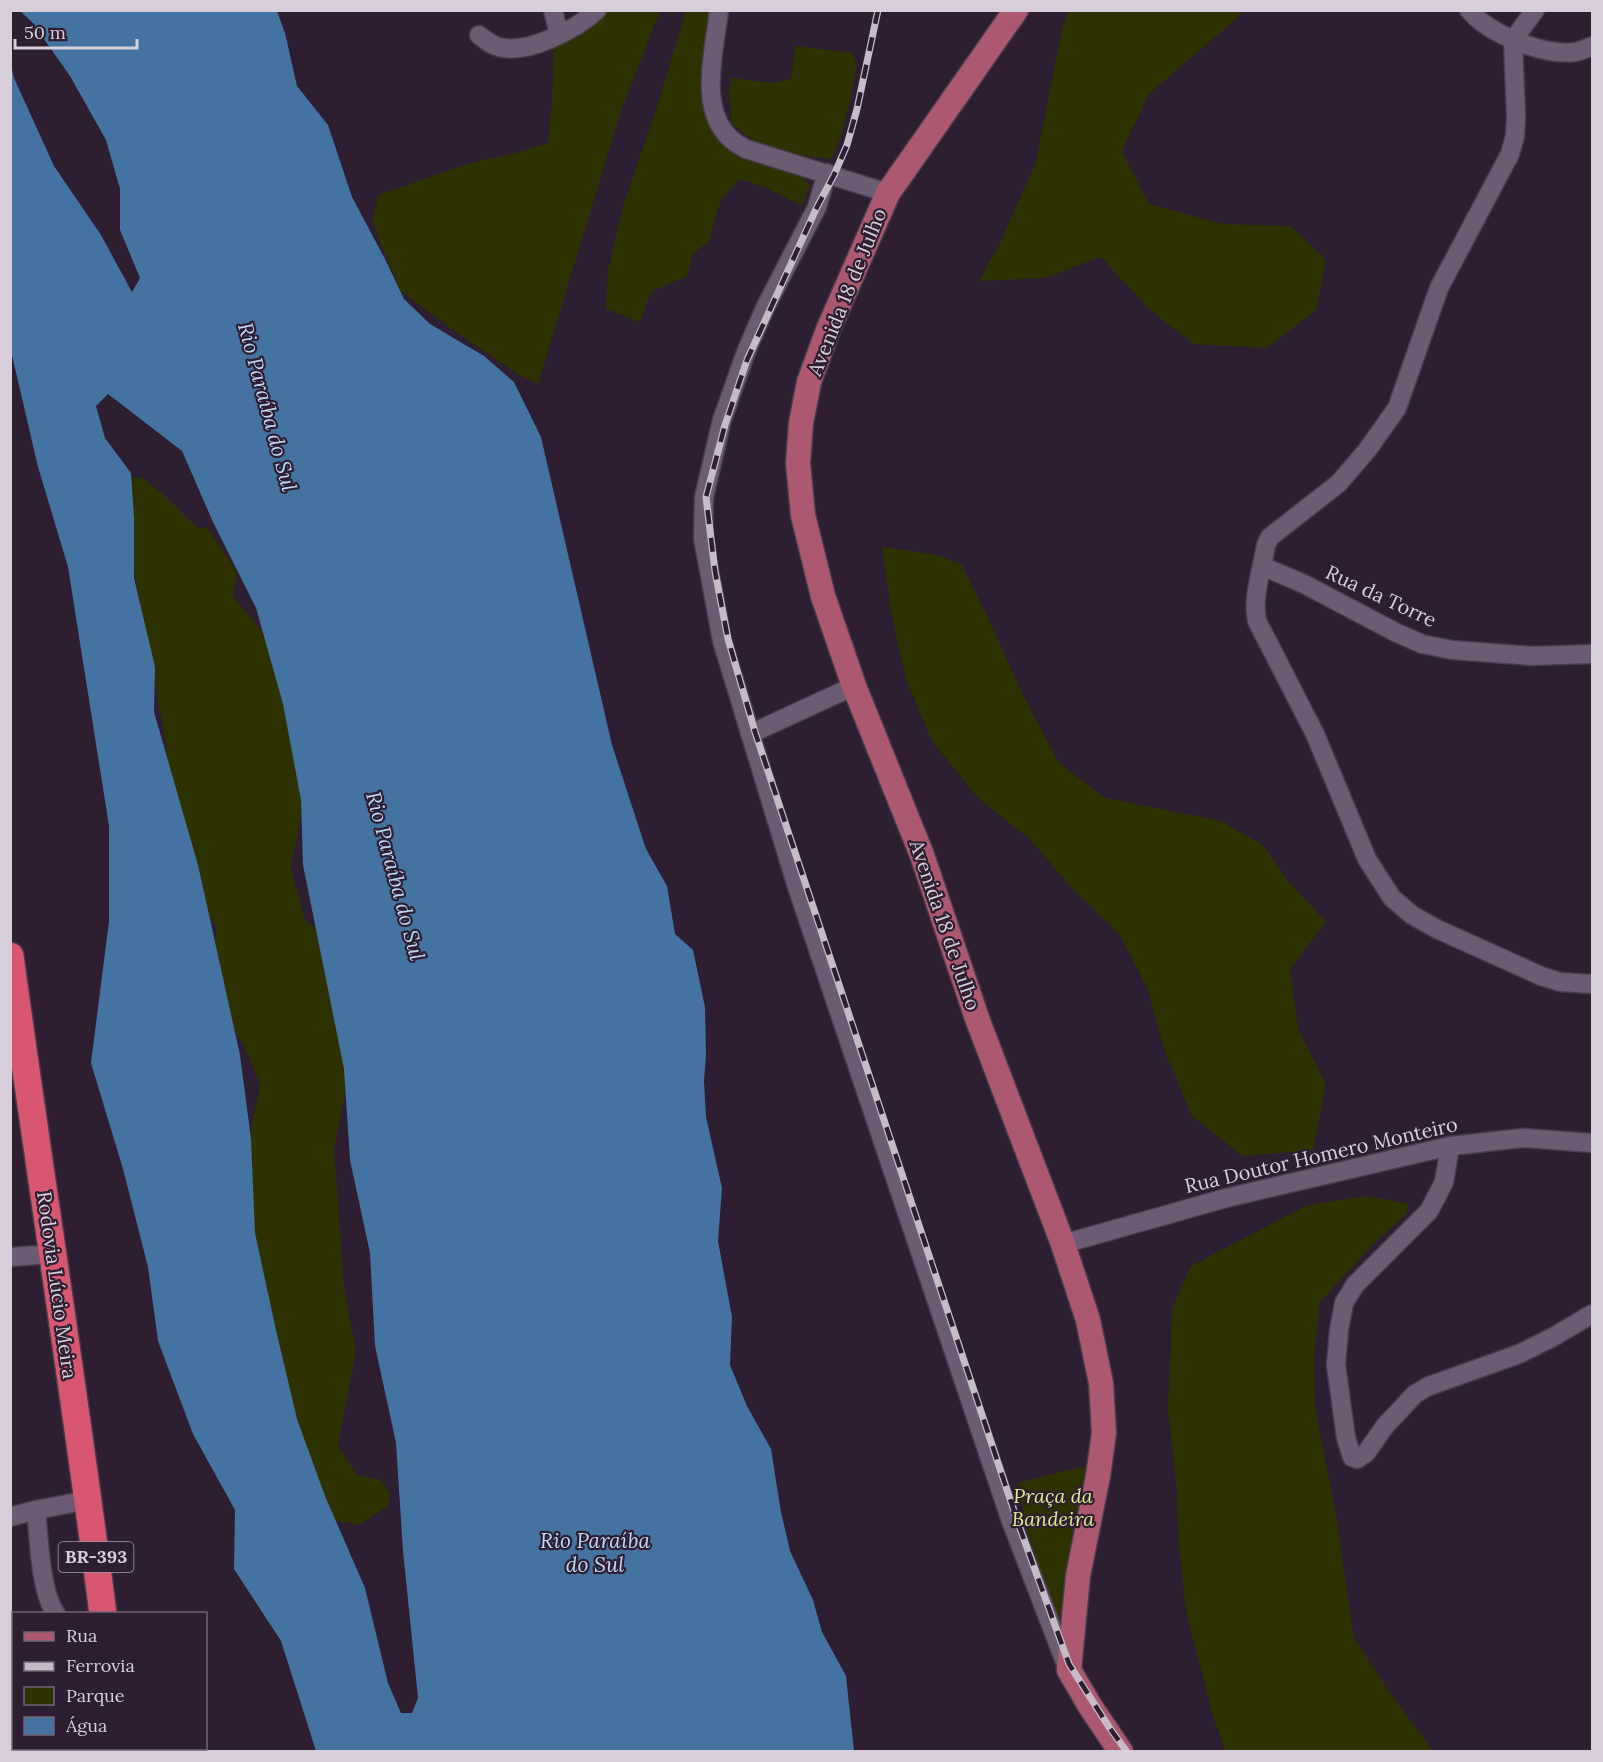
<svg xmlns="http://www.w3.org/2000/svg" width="1603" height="1762" font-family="Lora,serif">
<rect width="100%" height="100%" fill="#2d1e32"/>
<g fill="#2d3200">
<path d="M 608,11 L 660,11 L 621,111 L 538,384 L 519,375 L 449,327 L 400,290 L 372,222 L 379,195 L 467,164 L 516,153 L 548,143 L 552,99 L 554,45 L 581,32 Z"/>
<path d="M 686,11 L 715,11 L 716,132 L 728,149 L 802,176 L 810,185 L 802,206 L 769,189 L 740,179 L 721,199 L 709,241 L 693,254 L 687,276 L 652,291 L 640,322 L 606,309 L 608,270 L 624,203 L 656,110 Z"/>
<path d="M 1069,11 L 1245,11 L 1149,94 L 1122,151 L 1149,204 L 1223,224 L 1291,226 L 1326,260 L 1316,310 L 1267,348 L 1194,344 L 1149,309 L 1101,257 L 1045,278 L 979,281 L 1000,243 L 1036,162 L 1062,29 Z"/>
<path d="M 796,46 L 853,53 L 857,66 L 849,104 L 841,137 L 831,159 L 792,154 L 754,141 L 732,124 L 729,88 L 732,78 L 772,83 L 791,79 Z"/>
<path d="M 120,475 L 144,479 L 165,496 L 196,527 L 208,529 L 237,572 L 233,596 L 283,656 L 307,784 L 291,868 L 305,920 L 327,937 L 348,1077 L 334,1149 L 344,1287 L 356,1351 L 338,1446 L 357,1475 L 381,1480 L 390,1494 L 388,1506 L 359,1525 L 312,1516 L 232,1227 L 260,1084 L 243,1044 L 234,1030 L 203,999 L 217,927 L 207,913 L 169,794 L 166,744 L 130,551 Z"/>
<path d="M 882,547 L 938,555 L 962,565 L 988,618 L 1025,699 L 1059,763 L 1105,798 L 1221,821 L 1263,845 L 1288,881 L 1326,922 L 1290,969 L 1298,1029 L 1326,1084 L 1313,1150 L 1243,1156 L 1192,1116 L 1165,1052 L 1148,990 L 1120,935 L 1070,886 L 1030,839 L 979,799 L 932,741 L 905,677 L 890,605 Z"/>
<path d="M 1367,1196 L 1409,1204 L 1406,1214 L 1373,1244 L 1320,1302 L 1314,1358 L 1315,1406 L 1336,1515 L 1354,1638 L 1390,1693 L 1431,1748 L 1436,1751 L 1225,1751 L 1213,1716 L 1186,1611 L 1179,1541 L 1177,1494 L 1168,1408 L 1172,1309 L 1191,1266 L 1308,1205 Z"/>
<path d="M 1085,1466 L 1093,1466 L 1064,1612 L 1059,1624 L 1027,1531 L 1018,1483 Z"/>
</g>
<path fill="#4472a1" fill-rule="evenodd" d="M 20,11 L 277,11 L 285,33 L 297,86 L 328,125 L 352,197 L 386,261 L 404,299 L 430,324 L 484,356 L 514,382 L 541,437 L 612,745 L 646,849 L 667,886 L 675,934 L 693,950 L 705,1007 L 706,1055 L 704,1081 L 706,1117 L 722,1188 L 718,1241 L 732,1317 L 730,1365 L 747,1406 L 771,1449 L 781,1512 L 790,1551 L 813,1600 L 822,1632 L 846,1676 L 854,1751 L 316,1751 L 281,1641 L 234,1569 L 235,1510 L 193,1434 L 158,1341 L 148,1267 L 123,1169 L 91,1063 L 109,921 L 109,826 L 68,567 L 38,467 L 11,351 L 11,65 L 14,78 L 54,166 L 101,235 L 132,292 L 140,278 L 120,230 L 120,189 L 106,140 L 70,76 L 32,22 ZM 108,394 L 182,451 L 213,522 L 256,608 L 283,704 L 301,800 L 303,865 L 344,1069 L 350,1160 L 370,1253 L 375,1346 L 396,1443 L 403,1551 L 418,1698 L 412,1713 L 401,1713 L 388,1683 L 365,1588 L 325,1496 L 297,1419 L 276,1330 L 255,1233 L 251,1139 L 240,1055 L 198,865 L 154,712 L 155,667 L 134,578 L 134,518 L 131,473 L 105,438 L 96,406 Z"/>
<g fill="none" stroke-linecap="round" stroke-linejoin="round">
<defs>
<g id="minor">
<path d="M 553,10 L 559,35"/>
<path d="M 719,10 C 715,49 697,109 731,139 C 735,143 741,146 746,149 L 888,193"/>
<path d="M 1469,10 C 1474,15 1478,20 1483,23 C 1505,39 1547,56 1575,52 C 1581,51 1587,48 1592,46"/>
<path d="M 1535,10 L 1513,40 L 1516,116 L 1515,136 L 1510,154 L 1439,288 L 1397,408 L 1368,449 L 1339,483 L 1270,537 L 1266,545 C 1262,569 1252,598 1257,621 L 1315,734 L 1367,859 L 1392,898 L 1412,915 L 1437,929 L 1541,976 L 1560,982 L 1592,984"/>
<path d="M 479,35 C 485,40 491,45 499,47 C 527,55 577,29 597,10"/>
<path d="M 827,173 L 817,207 L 765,308 L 746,352 L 722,420 L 704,497 L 703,538 L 722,641 L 797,887 L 1011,1521 L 1067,1667"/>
<path d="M 1262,566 L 1304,584 L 1395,632 L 1422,644 L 1452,650 L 1532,656 L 1592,654"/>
<path d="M 750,734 L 854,686"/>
<path d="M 1450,1146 L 1444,1182 L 1429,1211 L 1355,1285 L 1344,1303 L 1339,1330 L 1336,1365 L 1346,1438 L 1352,1457 L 1357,1459 L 1366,1453 L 1385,1426 L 1415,1394 L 1429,1386 L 1519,1354 L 1555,1336 L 1592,1314"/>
<path d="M 1063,1244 L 1226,1198 L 1450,1146 L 1523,1138 L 1592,1143"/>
<path d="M 10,1257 L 52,1254"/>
<path d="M 36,1510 C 39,1537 40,1592 56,1614"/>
<path d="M 10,1517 L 36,1510 L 88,1500"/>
</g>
<path id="major" d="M 1016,10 L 888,193 L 828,330 L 809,382 L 801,423 L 798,463 L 803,515 L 823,596 L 854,686 L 922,855 L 978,1021 L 1063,1244 L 1088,1320 L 1101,1383 L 1104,1433 L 1098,1476 L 1078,1576 L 1069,1670 L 1090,1706 L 1121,1752"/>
<g id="highway">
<path d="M 10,956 C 40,1176 75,1394 103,1614"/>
<path d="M 122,1748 L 123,1752"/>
</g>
</defs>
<use href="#minor" stroke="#483b4b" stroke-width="21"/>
<use href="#major" stroke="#483b4b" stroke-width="27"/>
<use href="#highway" stroke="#483b4b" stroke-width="30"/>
<use href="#minor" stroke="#6c5b72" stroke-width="18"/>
<use href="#major" stroke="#ad5871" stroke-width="24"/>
<use href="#highway" stroke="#d85670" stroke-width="27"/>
<defs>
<path id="rail" d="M 878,10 L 857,109 L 847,145 L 834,175 L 817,207 L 747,360 L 725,425 L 706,497 L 715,571 L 728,639 L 755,732 L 1017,1520 L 1069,1664 L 1109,1727 L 1127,1752"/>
</defs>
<use href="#rail" stroke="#c6bbc9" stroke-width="7"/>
<use href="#rail" stroke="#2d1e32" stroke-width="4.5" stroke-dasharray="14" stroke-linecap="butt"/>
</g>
<g text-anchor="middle" stroke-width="4.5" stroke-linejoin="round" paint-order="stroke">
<rect fill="#2d1e32" stroke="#a599a8" stroke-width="1.5" x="58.5" y="1542" width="75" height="30" rx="4.5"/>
<g font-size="18" font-weight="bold" fill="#d8cedb">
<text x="96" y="1563">BR-393</text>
</g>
<g font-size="20" fill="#d8cedb" stroke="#2d1e32">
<text transform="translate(847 292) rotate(-68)" y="7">Avenida 18 de Julho</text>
<text transform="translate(1381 596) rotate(25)" y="7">Rua da Torre</text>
<text transform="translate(945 925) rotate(71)" y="7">Avenida 18 de Julho</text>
<text transform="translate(1321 1155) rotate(-13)" y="7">Rua Doutor Homero Monteiro</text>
<text transform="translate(57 1285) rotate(82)" y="7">Rodovia Lúcio Meira</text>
</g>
<g font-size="20" font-style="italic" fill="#dcea8b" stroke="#2d1e32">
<text x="1053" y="1503">Praça da<tspan x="1053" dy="23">Bandeira</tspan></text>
</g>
<g font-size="21" font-style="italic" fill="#bed8f4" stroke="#2d1e32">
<text transform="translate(267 407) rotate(75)" y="7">Rio Paraíba do Sul</text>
<text transform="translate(395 876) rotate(75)" y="7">Rio Paraíba do Sul</text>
<text x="595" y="1548">Rio Paraíba<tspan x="595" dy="24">do Sul</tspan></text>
</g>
</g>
<rect width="1603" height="1762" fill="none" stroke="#d8cedb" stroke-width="24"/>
<rect x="12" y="1612" width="195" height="138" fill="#2d1e32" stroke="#716476" stroke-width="1.5"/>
<rect x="24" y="1632" width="30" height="9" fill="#ad5871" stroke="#716476" stroke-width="1.5"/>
<text x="66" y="1642" font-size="18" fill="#d8cedb">Rua</text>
<rect x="24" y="1662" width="30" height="9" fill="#c6bbc9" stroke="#716476" stroke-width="1.5"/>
<text x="66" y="1672" font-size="18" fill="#d8cedb">Ferrovia</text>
<rect x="24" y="1687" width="30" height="18" fill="#2d3200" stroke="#716476" stroke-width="1.5"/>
<text x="66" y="1702" font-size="18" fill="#d8cedb">Parque</text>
<rect x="24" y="1717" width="30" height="18" fill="#4472a1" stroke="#716476" stroke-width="1.5"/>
<text x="66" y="1732" font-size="18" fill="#d8cedb">Água</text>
<path d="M15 39v9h122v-9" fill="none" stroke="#d8cedb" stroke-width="3"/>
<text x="24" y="39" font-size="18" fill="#d8cedb" stroke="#2d1e32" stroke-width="4.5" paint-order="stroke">50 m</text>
</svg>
